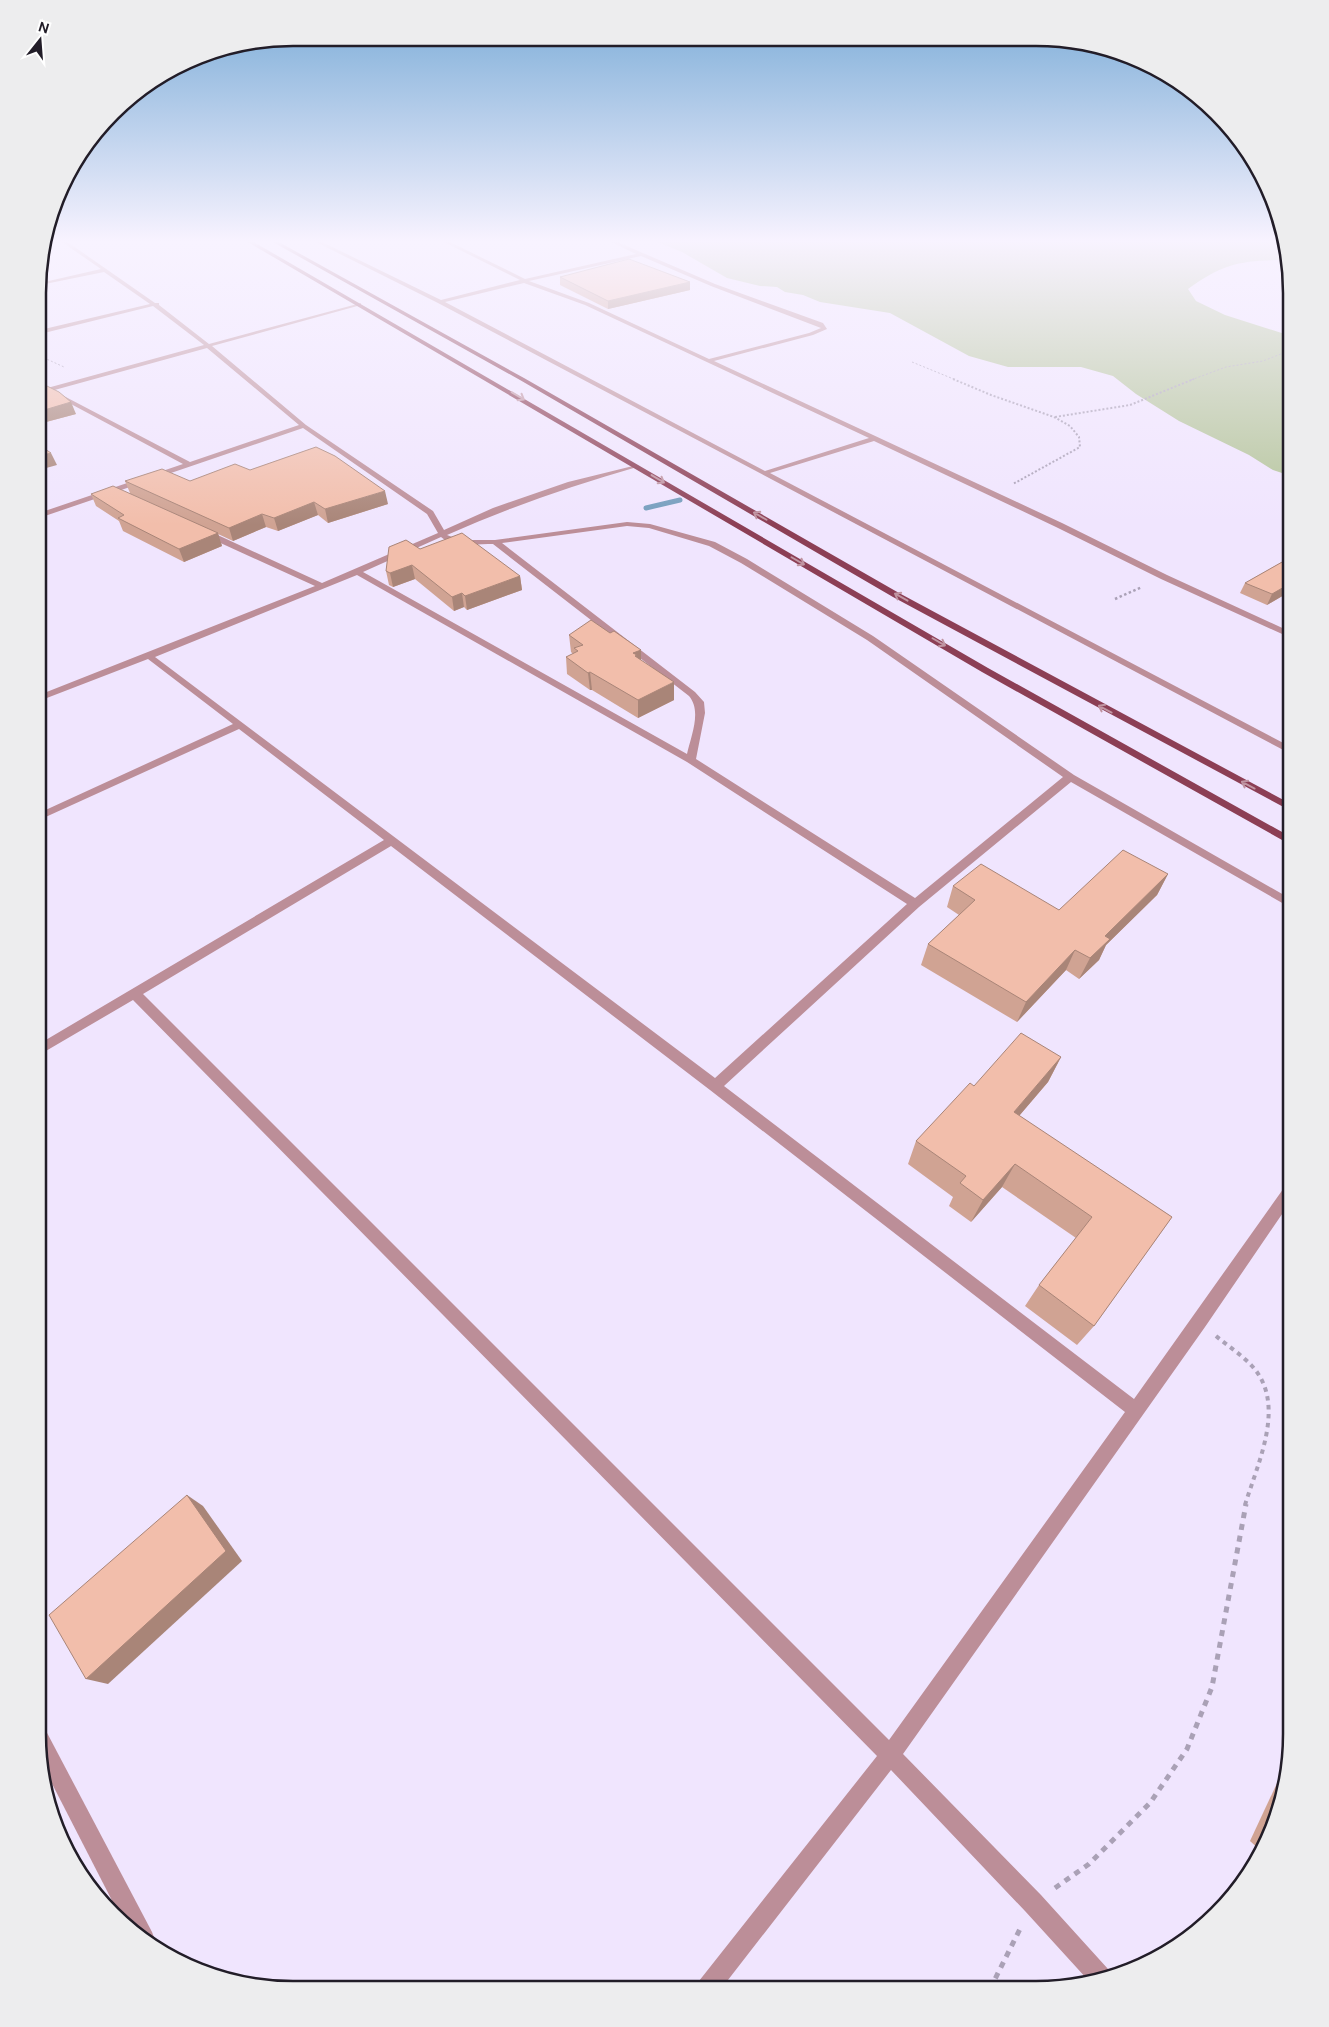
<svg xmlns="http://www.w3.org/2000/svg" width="1329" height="2027" font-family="'DM Sans',sans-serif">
<rect width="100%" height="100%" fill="#f0e5fe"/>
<path fill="#b4c49a" d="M 655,241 L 1281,241 L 1285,260 C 1243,260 1223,263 1188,289 L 1196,301 L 1225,315 L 1291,336 L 1291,476 L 1273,470 L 1249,455 L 1179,421 L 1136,394 L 1113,376 L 1081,367 L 1008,367 L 969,356 L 890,313 L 820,302 L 803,295 L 785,292 L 777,287 L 760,286 L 727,278 L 682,252 Z"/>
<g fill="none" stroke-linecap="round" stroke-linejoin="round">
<path stroke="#749dbd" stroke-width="5" d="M 646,508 L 680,500"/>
<g stroke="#aaa1b6" stroke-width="1" stroke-dasharray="2 2" stroke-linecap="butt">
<path d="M 40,356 L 64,367"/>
<path d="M 912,362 L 956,380"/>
<path d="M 1191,380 L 1226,367 L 1263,361 L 1291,350"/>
</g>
<g stroke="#aaa1b6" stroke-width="2" stroke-dasharray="2 2" stroke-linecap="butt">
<path d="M 953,379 L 991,395 L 1054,417 L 1070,426 L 1079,437 L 1080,447 L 1013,484"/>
<path d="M 1055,417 L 1130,405 L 1194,379"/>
</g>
<path stroke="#aaa1b6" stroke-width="2.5" stroke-dasharray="2.5 2.5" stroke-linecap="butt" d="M 1115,599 L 1142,587"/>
<path stroke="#aaa1b6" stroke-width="4" stroke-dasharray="4.5 4.5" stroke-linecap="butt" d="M 1216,1336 C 1228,1346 1242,1355 1252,1366 C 1287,1404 1258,1462 1245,1505"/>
<g stroke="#aaa1b6" stroke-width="5" stroke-dasharray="6 6" stroke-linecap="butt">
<path d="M 1055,1888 L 1089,1864 L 1150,1803 L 1187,1749 L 1212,1687 L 1246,1504"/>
<path d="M 990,1989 L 1021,1927"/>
</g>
<g fill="#bc8e98" fill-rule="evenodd">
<path d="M 52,241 L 66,241 L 155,303 L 159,303 L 159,305 L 209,344 L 361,303 L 361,305 L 212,346 L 306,425 L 433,511 L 444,530 L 493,508 L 568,482 L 637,465 L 637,467 C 572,486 509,507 447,535 L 460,540 L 495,540 L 627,522 L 650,524 L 715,542 L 747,559 L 873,636 L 1074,775 L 1291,899 L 1291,908 L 1071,782 L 919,907 L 724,1086 L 1134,1399 L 1286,1185 L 1291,1183 L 1291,1201 L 1205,1327 L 903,1754 L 1041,1895 L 1108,1969 L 1110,1975 L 1087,1979 L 1025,1911 L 891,1770 L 721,1989 L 696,1989 L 699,1981 L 877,1756 L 133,1000 L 39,1055 L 39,1044 L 384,840 L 239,729 L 39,820 L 39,813 L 233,724 L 148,659 L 39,701 L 39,695 L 315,586 L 203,535 L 203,531 L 209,531 L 322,583 L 438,533 L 427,514 L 303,428 L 39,518 L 39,513 L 183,464 L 56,396 L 56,394 L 60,394 L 190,462 L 299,425 L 207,348 L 40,394 L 40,390 L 204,345 L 153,306 L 40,334 L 40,330 L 150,304 L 104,272 L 40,285 L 40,283 L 101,269 L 62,242 L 45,245 L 46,242 ZM 627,526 L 649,528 L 709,546 L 741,563 L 867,640 L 1063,777 L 915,898 L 696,759 L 705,713 L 704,702 L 695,692 L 502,543 ZM 441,537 C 454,548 477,544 493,544 L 689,696 C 702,711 691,736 687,754 L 363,572 ZM 357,575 L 687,762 L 907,904 L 715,1078 L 155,657 ZM 391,846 L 710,1090 L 1125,1412 L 889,1740 L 143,994 Z"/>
<path d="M 314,241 L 320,241 L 441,300 L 520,280 L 442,241 L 448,241 L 525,279 L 636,254 L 609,241 L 615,241 L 715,284 L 823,323 L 827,329 L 813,335 L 714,361 L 1062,523 L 1167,575 L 1291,632 L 1291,638 L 1161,579 L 1056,527 L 874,441 L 770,473 L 1291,747 L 1291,754 L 438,303 ZM 641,256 L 711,286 L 821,328 L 809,333 L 709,359 L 589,303 L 529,281 ZM 524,283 L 585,305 L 869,438 L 765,471 L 445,302 Z"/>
<path d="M 38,1726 L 45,1729 L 152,1932 L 155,1940 L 153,1945 L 138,1937 L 123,1922 L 45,1770 L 38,1733 Z"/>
</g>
<g fill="#8c3f55" fill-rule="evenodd">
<path d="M 246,241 L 252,241 L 988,668 L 1291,837 L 1291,845 L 982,672 Z"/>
<path d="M 271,241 L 277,241 L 524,378 L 899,593 L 1291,804 L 1291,811 L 893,597 L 520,380 Z"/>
</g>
</g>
<g fill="#d0a393">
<path d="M 560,277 L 690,282 L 690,290 L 608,309 L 560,285 Z"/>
<path d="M 40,376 L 43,384 L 76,414 L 46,422 L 39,418 Z"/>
<path d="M 250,470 L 388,504 L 328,523 L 318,515 L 278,531 L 266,527 L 233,541 L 218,534 L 222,546 L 184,562 L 123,531 L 119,521 L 96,506 L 91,494 L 130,493 L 125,481 L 190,481 Z"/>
<path d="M 420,549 L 520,576 L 522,590 L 467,610 L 464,607 L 454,611 L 415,579 L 393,587 L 389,585 L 386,571 Z"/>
<path d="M 1291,557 L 1291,591 L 1267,605 L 1240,593 L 1245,583 Z"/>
<path d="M 610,633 L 641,650 L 641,660 L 674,700 L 638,718 L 592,690 L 590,690 L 567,674 L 566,657 L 573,654 L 571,652 L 569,635 Z"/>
<path d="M 1168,874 L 1157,895 L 1106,945 L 1099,960 L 1079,979 L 1066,970 L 1017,1022 L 921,965 L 928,944 L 959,915 L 947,907 L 953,886 L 1059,910 Z"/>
<path d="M 1061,1057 L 1048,1082 L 1019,1116 L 1172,1217 L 1094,1326 L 1077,1345 L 1025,1306 L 1039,1285 L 1076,1238 L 1002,1187 L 971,1222 L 949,1206 L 953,1197 L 908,1164 L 916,1141 L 974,1086 Z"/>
<path d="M 1278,1781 L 1285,1781 L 1278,1816 L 1261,1851 L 1250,1841 Z"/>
</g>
<g fill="#a98578">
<path d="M 40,270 L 41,270 L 44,278 L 40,278 Z"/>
<path d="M 690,282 L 690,290 L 608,309 L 608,301 Z"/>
<path d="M 40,376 L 44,387 L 40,389 Z"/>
<path d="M 71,402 L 76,414 L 46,422 L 41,411 Z"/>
<path d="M 51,453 L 57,465 L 39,470 L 39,456 Z"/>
<path d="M 385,491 L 388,504 L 328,523 L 325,509 Z"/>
<path d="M 314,502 L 318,515 L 278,531 L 274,518 Z"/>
<path d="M 262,514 L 266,527 L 233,541 L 229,528 Z"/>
<path d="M 218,533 L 222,546 L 184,562 L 179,549 Z"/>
<path d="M 412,565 L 415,579 L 393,587 L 390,573 Z"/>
<path d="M 520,576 L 522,590 L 467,610 L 465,596 Z"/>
<path d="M 1291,583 L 1291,591 L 1267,605 L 1272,594 Z"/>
<path d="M 462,593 L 464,607 L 454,611 L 452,597 Z"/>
<path d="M 641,650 L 641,667 L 633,653 Z"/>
<path d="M 590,672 L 592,690 L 590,690 L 588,673 Z"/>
<path d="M 674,682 L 674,700 L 638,718 L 638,700 Z"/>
<path d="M 1168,874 L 1157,895 L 1106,945 L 1099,960 L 1079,979 L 1090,958 L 1105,936 Z"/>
<path d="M 1075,950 L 1066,970 L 1017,1022 L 1026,1002 Z"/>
<path d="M 1061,1057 L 1048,1082 L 1002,1136 L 1014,1112 Z"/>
<path d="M 1015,1164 L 1002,1187 L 971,1222 L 983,1200 Z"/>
<path d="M 187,1495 L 203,1506 L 242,1561 L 108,1684 L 86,1679 Z"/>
</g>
<g fill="#f2beab" stroke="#a98578">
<path d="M 629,259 L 690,282 L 608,301 L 560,277 Z"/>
<path d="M 40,383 L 41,383 L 59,392 L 71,402 L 41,411 L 40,410 Z"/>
<path d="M 39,445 L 51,453 L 39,456 Z"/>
<path d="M 316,447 L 335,456 L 385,491 L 325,509 L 314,502 L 274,518 L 262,514 L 229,528 L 125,481 L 162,469 L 190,481 L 235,464 L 250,470 Z"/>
<path d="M 113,486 L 218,533 L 179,549 L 118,518 L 124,515 L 91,494 Z"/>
<path d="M 462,533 L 520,576 L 465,596 L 462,593 L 452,597 L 412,565 L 390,573 L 386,571 L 389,547 L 406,540 L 420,549 Z"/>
<path d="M 1291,557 L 1291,583 L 1272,594 L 1245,583 Z"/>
<path d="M 591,620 L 610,633 L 614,631 L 641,650 L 633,653 L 637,655 L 635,656 L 674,682 L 638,700 L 590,672 L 588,673 L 566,657 L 578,651 L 574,648 L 583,645 L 569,635 Z"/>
<path d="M 1123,850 L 1168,874 L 1105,936 L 1110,939 L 1090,958 L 1075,950 L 1026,1002 L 928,944 L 975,900 L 953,886 L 981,864 L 1059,910 Z"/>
<path d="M 1021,1033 L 1061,1057 L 1014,1112 L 1172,1217 L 1094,1326 L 1039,1285 L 1092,1217 L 1015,1164 L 983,1200 L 960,1183 L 966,1176 L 916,1141 L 970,1083 L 974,1086 Z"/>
<path d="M 187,1495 L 226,1551 L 86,1679 L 49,1615 Z"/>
</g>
<defs><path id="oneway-shaft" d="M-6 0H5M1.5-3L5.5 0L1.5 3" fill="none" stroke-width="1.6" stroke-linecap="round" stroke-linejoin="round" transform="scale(1.25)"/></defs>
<g stroke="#c095a2">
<use href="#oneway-shaft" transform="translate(518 396) rotate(31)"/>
<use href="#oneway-shaft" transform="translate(658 479) rotate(31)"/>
<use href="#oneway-shaft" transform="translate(760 516) rotate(-150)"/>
<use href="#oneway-shaft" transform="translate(798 561) rotate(30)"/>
<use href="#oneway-shaft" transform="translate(901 597) rotate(-151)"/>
<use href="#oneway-shaft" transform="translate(939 642) rotate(30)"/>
<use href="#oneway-shaft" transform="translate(1105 709) rotate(-152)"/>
<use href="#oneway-shaft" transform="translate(1248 785) rotate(-152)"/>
</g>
<linearGradient id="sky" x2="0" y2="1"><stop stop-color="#79abd7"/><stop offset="0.46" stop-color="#f8f3ff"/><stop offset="1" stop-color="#f8f3ff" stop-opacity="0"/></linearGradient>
<rect width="1329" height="525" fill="url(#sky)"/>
<path d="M0 0H1329V2027H0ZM293 46H1036A247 247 0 0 1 1283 293V1734A247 247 0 0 1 1036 1981H293A247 247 0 0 1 46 1734V293A247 247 0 0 1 293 46Z" fill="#ededee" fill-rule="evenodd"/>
<path fill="none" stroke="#221d28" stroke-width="2.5" d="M293 46H1036A247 247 0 0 1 1283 293V1734A247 247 0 0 1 1036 1981H293A247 247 0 0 1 46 1734V293A247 247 0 0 1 293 46Z"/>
<g transform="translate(40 40) rotate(17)" stroke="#ffffff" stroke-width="4" paint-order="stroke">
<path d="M0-4L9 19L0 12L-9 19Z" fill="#221d28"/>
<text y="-8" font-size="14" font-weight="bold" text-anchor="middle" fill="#221d28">N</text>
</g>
</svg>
